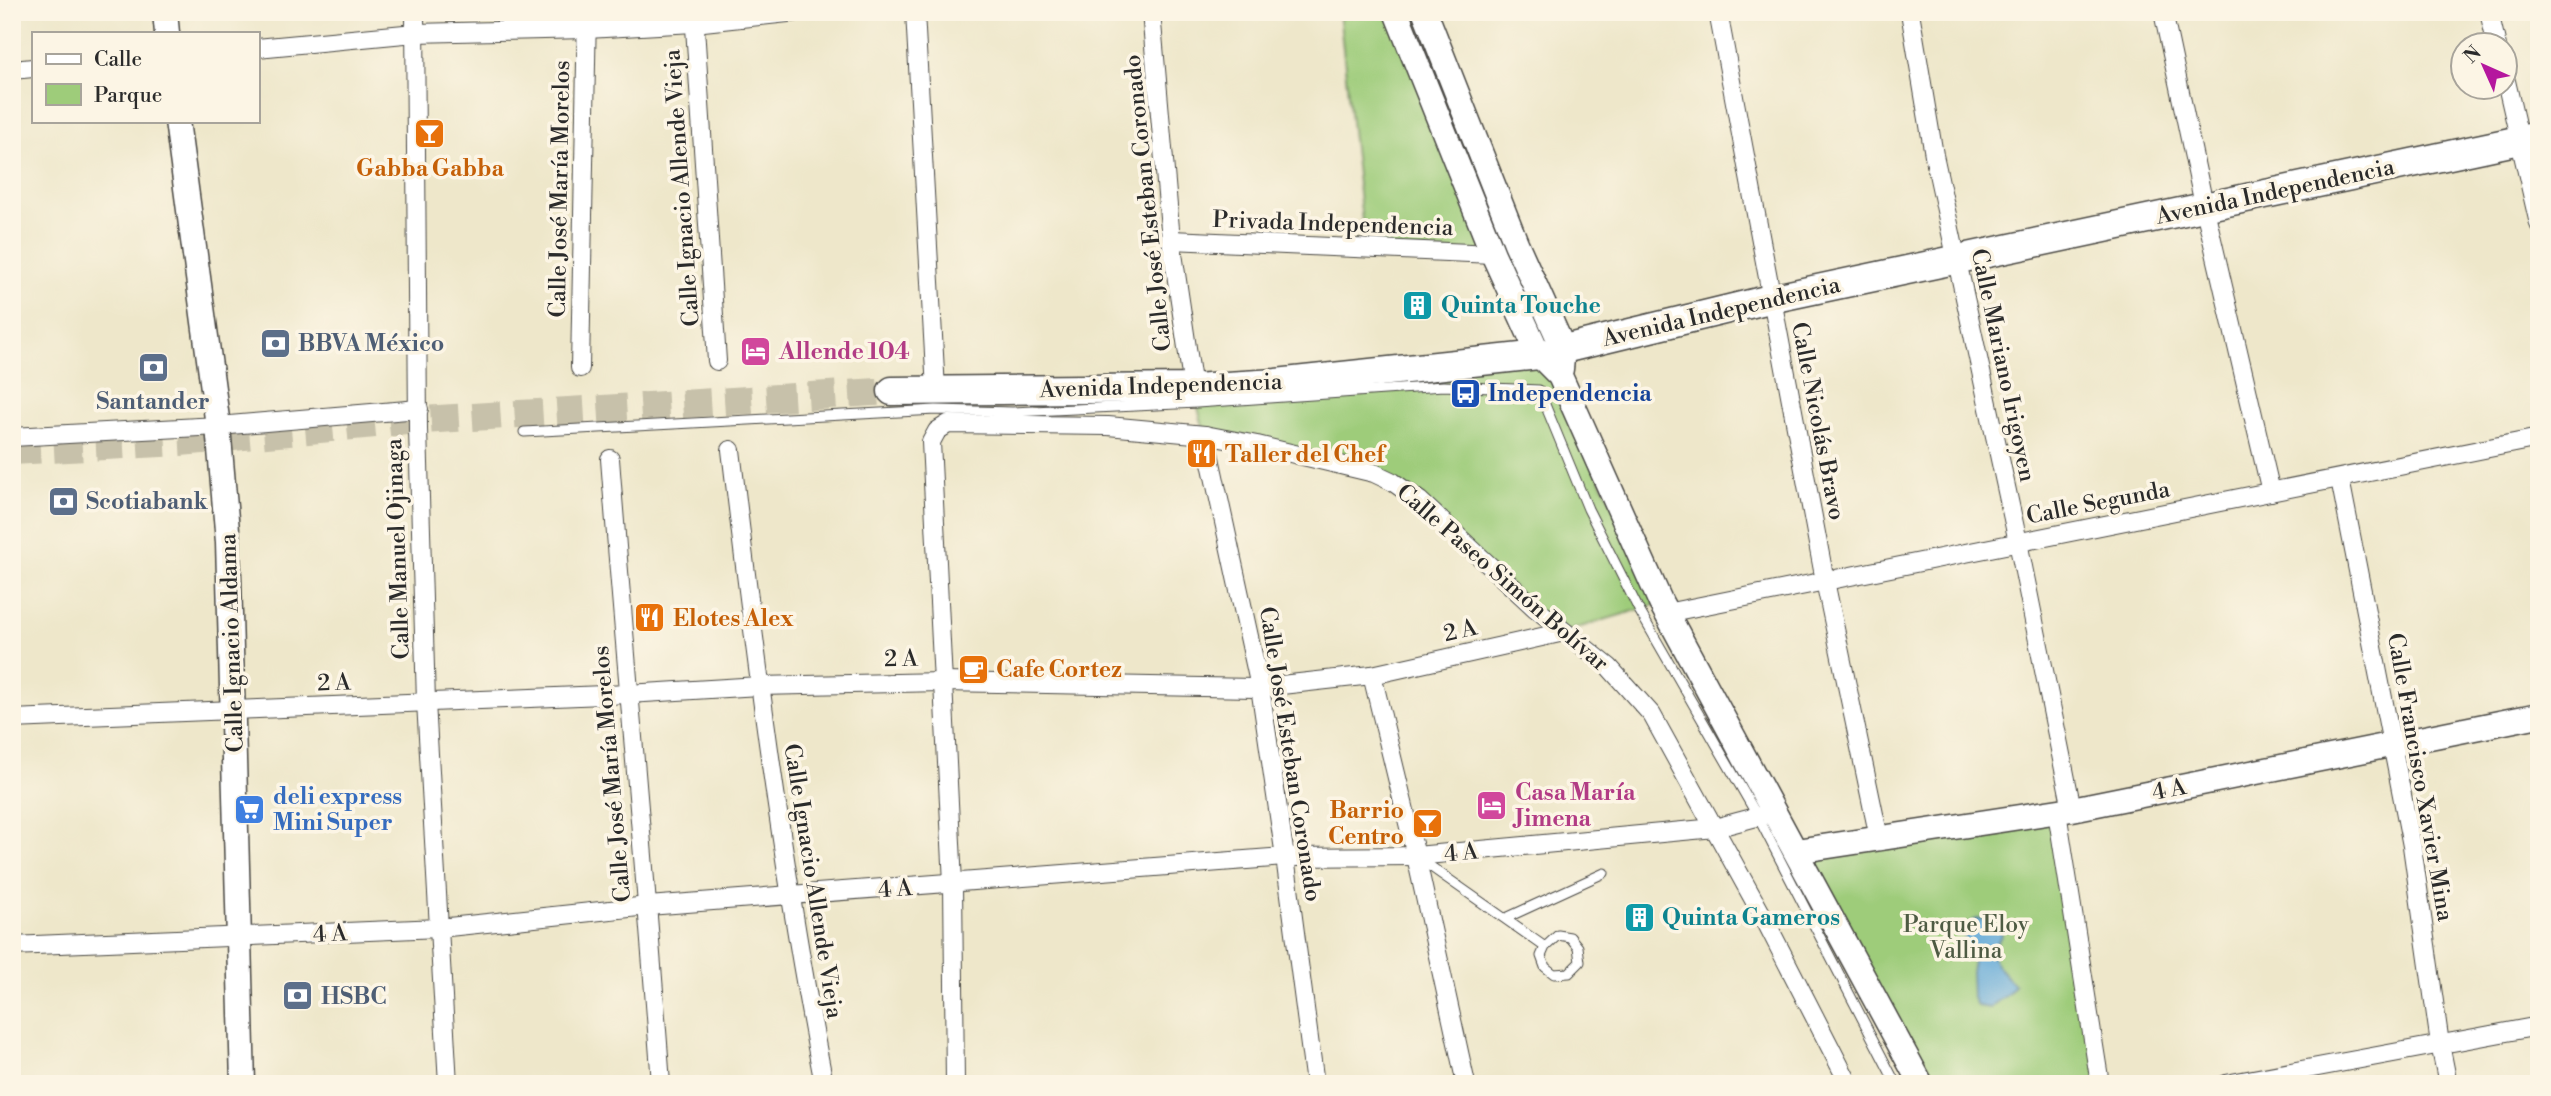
<svg xmlns="http://www.w3.org/2000/svg" width="2551" height="1096" font-family="'Libre Bodoni',serif">
<rect width="100%" height="100%" fill="#fcf5e5"/>
<filter id="ink" filterUnits="userSpaceOnUse"><feTurbulence type="fractalNoise" baseFrequency=".0143" numOctaves="2"/><feDisplacementMap in="SourceGraphic" scale="14" xChannelSelector="R" yChannelSelector="G"/><feConvolveMatrix kernelMatrix="1 2 1 2 8 2 1 2 1" color-interpolation-filters="sRGB"/></filter>
<filter id="wash" filterUnits="userSpaceOnUse"><feTurbulence type="fractalNoise" baseFrequency=".00686" numOctaves="4" result="noise"/><feDisplacementMap in="SourceGraphic" scale="28" xChannelSelector="R" yChannelSelector="G"/><feGaussianBlur stdDeviation="1.57" result="paint"/><feColorMatrix in="noise" values="0 0 0 0 0 0 0 0 0 0 0 0 0 0 0 0 0 1.4 0 .05"/><feComposite in="paint" operator="in"/></filter>
<g filter="url(#wash)">
<rect width="100%" height="100%" fill="#eee7ca"/>
<g fill="#9ecc7a" stroke="#647c52" stroke-width="2">
<path d="M 1339,12 L 1396,12 L 1493,254 L 1365,248 Z"/>
<path d="M 1539,355 L 1661,603 L 1564,632 L 1397,484 L 1205,435 L 1193,388 Z"/>
<path d="M 2057,812 L 2100,1084 L 1921,1084 L 1796,851 Z"/>
</g>
<path fill="#62a9d8" stroke="#466a82" stroke-width="2" d="M 1977,919 C 1991,920 1996,921 2002,934 L 1992,952 L 1996,965 L 2015,985 C 2009,997 1999,998 1990,1008 L 1977,1006 L 1972,996 L 1971,972 L 1974,955 L 1964,938 L 1967,924 Z"/>
</g>
<g filter="url(#ink)">
<g fill="none" stroke-linecap="round" stroke-linejoin="round">
<path stroke="#c7c1aa" stroke-width="28" stroke-dasharray="28 14" stroke-linecap="butt" d="M 12,451 L 180,442 L 407,421 L 892,391"/>
<defs>
<g id="lane">
<path d="M 524,432 L 936,410 L 1013,412 L 1197,403 L 1443,386 L 1539,390 L 1588,509 L 1639,610 L 1758,817 L 1896,1084"/>
<path d="M 1417,857 L 1545,947 L 1541,956 L 1545,967 L 1554,974 L 1569,973 L 1580,962 L 1578,947 L 1570,937 L 1558,935 L 1545,947"/>
<path d="M 1506,918 L 1604,873"/>
</g>
<g id="street">
<path d="M 415,12 L 418,429 L 426,702 L 448,1084"/>
<path d="M 694,12 L 717,361"/>
<path d="M 915,12 L 936,390"/>
<path d="M 1151,12 L 1171,240 L 1193,388"/>
<path d="M 1718,12 L 1825,581 L 1879,838"/>
<path d="M 1910,12 L 1934,155 L 2018,542 L 2072,809"/>
<path d="M 2163,12 L 2204,205 L 2271,492"/>
<path d="M 2489,12 L 2497,46"/>
<path d="M 257,48 L 415,33 L 587,29 L 694,23 L 797,12"/>
<path d="M 12,70 L 33,68"/>
<path d="M 2506,81 L 2539,224"/>
<path d="M 1171,240 L 1493,254"/>
<path d="M 580,368 L 587,12"/>
<path d="M 1205,435 L 1260,687 L 1285,857 L 1315,1084"/>
<path d="M 12,437 L 218,426 L 419,409"/>
<path d="M 731,450 C 756,662 783,874 824,1084"/>
<path d="M 610,459 C 626,667 646,875 661,1084"/>
<path d="M 2340,479 L 2412,846 L 2440,1044 L 2448,1084"/>
<path d="M 1666,613 L 2539,438"/>
<path d="M 1372,675 L 1416,856 L 1466,1084"/>
<path d="M 12,719 L 628,694 L 759,686 L 942,682 L 1254,688 L 1372,675 L 1564,632"/>
<path d="M 2057,812 L 2100,1084"/>
<path d="M 12,946 L 439,928 L 648,906 L 1285,857 L 1416,856 L 1715,828 L 1775,812"/>
<path d="M 955,1084 L 953,883 L 931,442 L 937,431 L 948,424 L 1108,426 L 1205,435 L 1257,445 L 1374,473 L 1393,482 L 1420,501 L 1535,608 L 1609,667 L 1652,715 L 1766,922 L 1849,1084"/>
<path d="M 2226,1084 L 2539,1026"/>
</g>
<g id="secondary">
<path d="M 165,12 L 167,33"/>
<path d="M 1396,12 L 1493,254 L 1539,355 L 1560,376 L 1661,603 L 1921,1084"/>
<path d="M 1425,12 L 1516,243 L 1563,348 L 1561,369"/>
<path d="M 177,121 L 218,426 L 228,542 L 243,1084"/>
<path d="M 1796,851 L 2072,809 L 2539,715"/>
</g>
<path id="primary" d="M 892,391 L 1193,388 L 1276,383 L 1539,355 L 1770,299 L 2539,136"/>
</defs>
<use href="#lane" stroke="#484743" stroke-width="11"/>
<use href="#street" stroke="#484743" stroke-width="20"/>
<use href="#secondary" stroke="#484743" stroke-width="27"/>
<use href="#primary" stroke="#484743" stroke-width="31"/>
<use href="#lane" stroke="#fff" stroke-width="9"/>
<use href="#street" stroke="#fff" stroke-width="18"/>
<use href="#secondary" stroke="#fff" stroke-width="24"/>
<use href="#primary" stroke="#fff" stroke-width="28"/>
</g>
</g>
<defs>
<symbol id="bar-square" viewBox="-11 -11 22 22"><rect x="-9" y="-9" width="18" height="18" rx="4" fill="#e8710a" stroke="#fcf5e5"/><path d="M-6-5H6L.8 .8V4.5H3.5V6h-7V4.5H-.8V.8Z" fill="#fff"/></symbol>
<symbol id="building-square" viewBox="-11 -11 22 22"><rect x="-9" y="-9" width="18" height="18" rx="4" fill="#0f9aa8" stroke="#fcf5e5"/><path d="M-4-6H4V6H1V3H-1V6H-4ZM-2.5-4.3h1.7v1.8h-1.7ZM.8-4.3h1.7v1.8H.8ZM-2.5-1h1.7V.8h-1.7ZM.8-1h1.7V.8H.8Z" fill="#fff"/></symbol>
<symbol id="bank-square" viewBox="-11 -11 22 22"><rect x="-9" y="-9" width="18" height="18" rx="4" fill="#5c6f8a" stroke="#fcf5e5"/><path d="M-6-4H6V4H-6ZM0-2.3a2.3 2.3 0 1 0 0 4.6a2.3 2.3 0 1 0 0-4.6Z" fill="#fff"/></symbol>
<symbol id="hotel-square" viewBox="-11 -11 22 22"><rect x="-9" y="-9" width="18" height="18" rx="4" fill="#d1479c" stroke="#fcf5e5"/><path d="M-6-4.5h1.5V1H6V5H4.5V3h-9V5H-6ZM-4 0a1.8 1.8 0 1 1 3.6 0ZM.5 0V-2.5h3Q6-2.5 6 0Z" fill="#fff"/></symbol>
<symbol id="bus-square" viewBox="-11 -11 22 22"><rect x="-9" y="-9" width="18" height="18" rx="4" fill="#1a4fb4" stroke="#fcf5e5"/><path d="M-5-6H5V4H4V6H2V4H-2V6H-4V4H-5ZM-3.5-4V0h7V-4ZM-3.5 1.2v1.5H-2V1.2ZM2 1.2v1.5H3.5V1.2Z" fill="#fff"/></symbol>
<symbol id="restaurant-square" viewBox="-11 -11 22 22"><rect x="-9" y="-9" width="18" height="18" rx="4" fill="#e8710a" stroke="#fcf5e5"/><path d="M-5-6h1v4h1v-4h1v4h1v-4h1v5L-1.5 .5V6h-2V.5L-5-1ZM5-6V6H3V1.5H1.5Q1.5-4 5-6Z" fill="#fff"/></symbol>
<symbol id="cafe-square" viewBox="-11 -11 22 22"><rect x="-9" y="-9" width="18" height="18" rx="4" fill="#e8710a" stroke="#fcf5e5"/><path d="M-5.5-4.5H6V0H3Q3 3.5 0 3.5H-2.5Q-5.5 3.5-5.5 0ZM3-3.2v2h1.7v-2ZM-6 4.5H4V6H-6Z" fill="#fff"/></symbol>
<symbol id="supermarket-square" viewBox="-11 -11 22 22"><rect x="-9" y="-9" width="18" height="18" rx="4" fill="#3f7fe0" stroke="#fcf5e5"/><path d="M-6-5.5h2.5l.6 2H6L4.5 2H-2.5L-4.4-4H-6ZM-1.5 3.2a1.3 1.3 0 1 0 .1 0ZM3 3.2a1.3 1.3 0 1 0 .1 0Z" fill="#fff"/></symbol>
</defs>
<g fill-rule="evenodd">
<use href="#bar-square" x="412" y="116" width="35" height="35"/>
<use href="#building-square" x="1400" y="288" width="35" height="35"/>
<use href="#bank-square" x="258" y="326" width="35" height="35"/>
<use href="#hotel-square" x="738" y="334" width="35" height="35"/>
<use href="#bank-square" x="136" y="350" width="35" height="35"/>
<use href="#bus-square" x="1448" y="376" width="35" height="35"/>
<use href="#restaurant-square" x="1184" y="436" width="35" height="35"/>
<use href="#bank-square" x="46" y="484" width="35" height="35"/>
<use href="#restaurant-square" x="632" y="600" width="35" height="35"/>
<use href="#cafe-square" x="956" y="652" width="35" height="35"/>
<use href="#hotel-square" x="1474" y="788" width="35" height="35"/>
<use href="#supermarket-square" x="232" y="792" width="35" height="35"/>
<use href="#bar-square" x="1410" y="806" width="35" height="35"/>
<use href="#building-square" x="1622" y="900" width="35" height="35"/>
<use href="#bank-square" x="280" y="978" width="35" height="35"/>
</g>
<g text-anchor="middle" stroke-width="7" stroke-linejoin="round" paint-order="stroke">
<g font-size="23" font-weight="bold" fill="#c56008" stroke="#fcf5e5" text-anchor="start">
<text x="430" y="176" text-anchor="middle">Gabba Gabba</text>
<text x="1225" y="462">Taller del Chef</text>
<text x="673" y="626">Elotes Alex</text>
<text x="996" y="677">Cafe Cortez</text>
<text x="1404" y="818" text-anchor="end">Barrio<tspan x="1404" dy="26">Centro</tspan></text>
</g>
<g font-size="23" fill="#2b2b2b" stroke="#fcf5e5">
<text transform="translate(681 188) rotate(-94)" y="8">Calle Ignacio Allende Vieja</text>
<text transform="translate(559 189) rotate(-89)" y="8">Calle José María Morelos</text>
<text transform="translate(2275 191) rotate(-12)" y="8">Avenida Independencia</text>
<text transform="translate(1147 203) rotate(-96)" y="8">Calle José Esteban Coronado</text>
<text transform="translate(1333 223) rotate(2)" y="8">Privada Independencia</text>
<text transform="translate(1721 311) rotate(-13)" y="8">Avenida Independencia</text>
<text transform="translate(2004 365) rotate(78)" y="8">Calle Mariano Irigoyen</text>
<text transform="translate(1161 385) rotate(-2)" y="8">Avenida Independencia</text>
<text transform="translate(1819 421) rotate(79)" y="8">Calle Nicolás Bravo</text>
<text transform="translate(2098 502) rotate(-11)" y="8">Calle Segunda</text>
<text transform="translate(397 549) rotate(-92)" y="8">Calle Manuel Ojinaga</text>
<text transform="translate(1503 577) rotate(41)" y="8">Calle Paseo Simón Bolívar</text>
<text transform="translate(1460 630) rotate(-13)" y="8">2 A</text>
<text transform="translate(231 643) rotate(-92)" y="8">Calle Ignacio Aldama</text>
<text transform="translate(901 658) rotate(-1)" y="8">2 A</text>
<text transform="translate(334 682) rotate(-2)" y="8">2 A</text>
<text transform="translate(1291 754) rotate(81)" y="8">Calle José Esteban Coronado</text>
<text transform="translate(611 774) rotate(-95)" y="8">Calle José María Morelos</text>
<text transform="translate(2421 777) rotate(80)" y="8">Calle Francisco Xavier Mina</text>
<text transform="translate(2169 789) rotate(-11)" y="8">4 A</text>
<text transform="translate(1461 852) rotate(-5)" y="8">4 A</text>
<text transform="translate(814 881) rotate(81)" y="8">Calle Ignacio Allende Vieja</text>
<text transform="translate(895 888) rotate(-4)" y="8">4 A</text>
<text transform="translate(330 933) rotate(-3)" y="8">4 A</text>
</g>
<g font-size="23" font-weight="bold" fill="#0d838f" stroke="#fcf5e5" text-anchor="start">
<text x="1441" y="313">Quinta Touche</text>
<text x="1662" y="925">Quinta Gameros</text>
</g>
<g font-size="23" font-weight="bold" fill="#4e5e75" stroke="#fcf5e5" text-anchor="start">
<text x="298" y="351">BBVA México</text>
<text x="153" y="409" text-anchor="middle">Santander</text>
<text x="86" y="509">Scotiabank</text>
<text x="321" y="1004">HSBC</text>
</g>
<g font-size="23" font-weight="bold" fill="#b23c85" stroke="#fcf5e5" text-anchor="start">
<text x="779" y="359">Allende 104</text>
<text x="1515" y="800">Casa María<tspan x="1515" dy="26">Jimena</tspan></text>
</g>
<g font-size="23" font-weight="bold" fill="#164399" stroke="#fcf5e5" text-anchor="start">
<text x="1488" y="401">Independencia</text>
</g>
<g font-size="23" font-weight="bold" fill="#366cbe" stroke="#fcf5e5" text-anchor="start">
<text x="273" y="804">deli express<tspan x="273" dy="26">Mini Super</tspan></text>
</g>
<g font-size="23" fill="#4e5b43" stroke="#fcf5e5">
<text x="1966" y="932">Parque Eloy<tspan x="1966" dy="26">Vallina</tspan></text>
</g>
</g>
<rect width="2551" height="1096" fill="none" stroke="#fcf5e5" stroke-width="42"/>
<rect x="32" y="32" width="228" height="91" fill="#fcf5e5" stroke="#a8a49b" stroke-width="2"/>
<rect x="46" y="54" width="35" height="10" fill="#ffffff" stroke="#a8a49b" stroke-width="2"/>
<text x="94" y="66" font-size="21" fill="#2b2b2b">Calle</text>
<rect x="46" y="84" width="35" height="21" fill="#9ecc7a" stroke="#a8a49b" stroke-width="2"/>
<text x="94" y="102" font-size="21" fill="#2b2b2b">Parque</text>
<g transform="translate(2484 66) rotate(315)"><circle r="33" fill="#fcf5e5" stroke="#a8a49b" stroke-width="2"/>
<path d="M0-5L12 26L0 18L-12 26Z" fill="#b5179e"/>
<text y="-10" font-size="19" font-weight="bold" text-anchor="middle" fill="#2b2b2b">N</text>
</g>
</svg>
